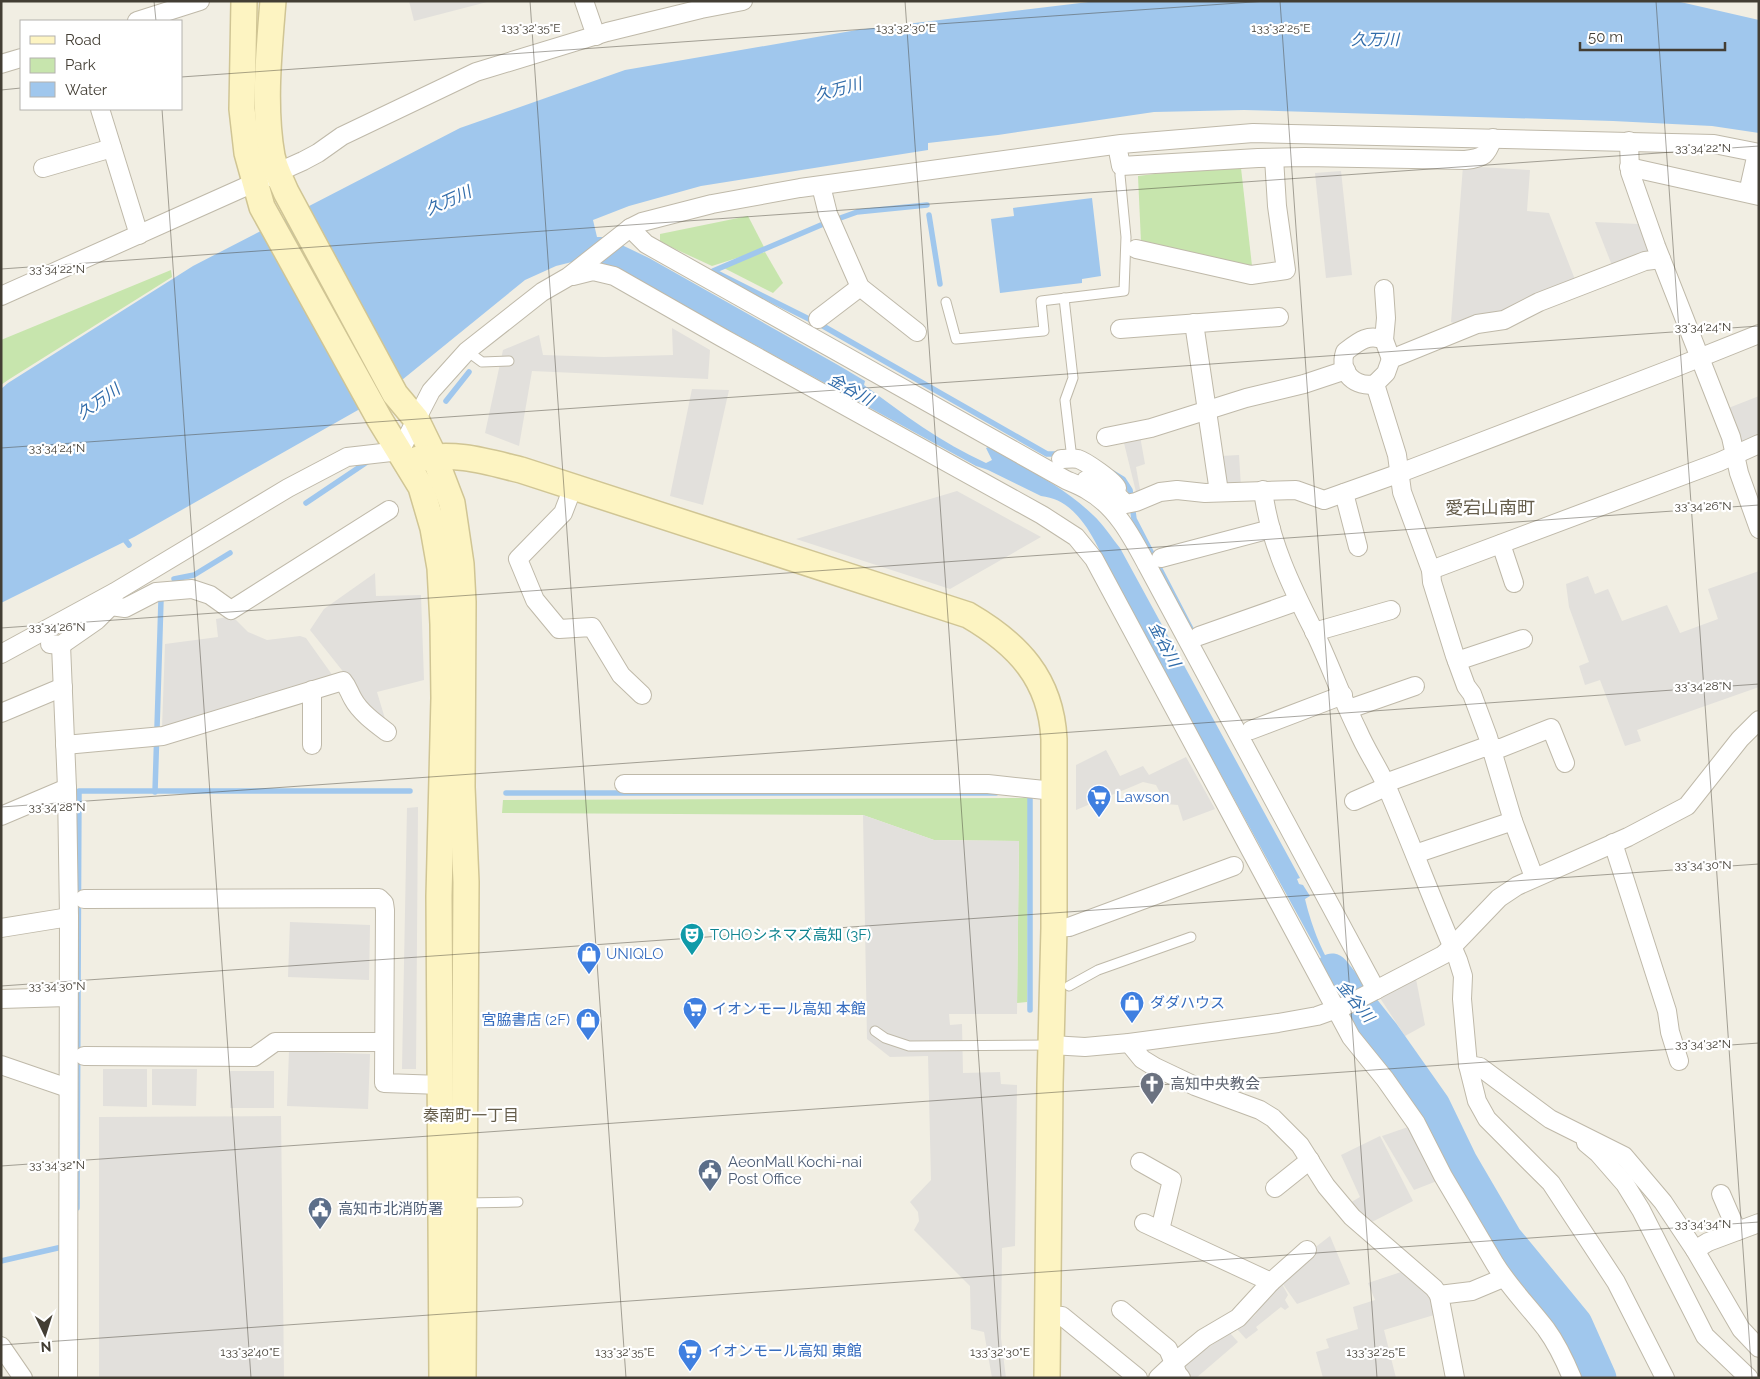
<svg xmlns="http://www.w3.org/2000/svg" width="1760" height="1379" font-family="Raleway,'Noto Sans JP',sans-serif">
<rect width="100%" height="100%" fill="#f1eee3"/>
<g fill="#c7e5ad">
<path d="M 1241,168 L 1252,266 L 1141,242 L 1138,176 L 1162,173 Z"/>
<path d="M 748,216 L 765,249 L 712,266 L 660,242 L 660,234 Z"/>
<path d="M 765,252 L 783,283 L 773,293 L 720,266 Z"/>
<path d="M 171,270 L 172,277 L 8,380 L 1,385 L 1,340 Z"/>
<path d="M 1028,798 L 1027,1002 L 1017,1003 L 1019,841 L 934,840 L 863,815 L 502,813 L 503,800 Z"/>
</g>
<g fill="#e2e0dc">
<path d="M 409,1 L 491,1 L 414,21 Z"/>
<path d="M 1463,166 L 1530,170 L 1527,211 L 1549,213 L 1576,282 L 1501,315 L 1456,324 L 1451,322 Z"/>
<path d="M 1341,171 L 1352,275 L 1326,278 L 1315,173 Z"/>
<path d="M 1595,222 L 1638,224 L 1651,254 L 1613,268 Z"/>
<path d="M 672,328 L 710,350 L 708,379 L 532,371 L 519,446 L 485,433 L 503,350 L 539,335 L 543,355 L 604,357 L 673,355 Z"/>
<path d="M 692,389 L 729,390 L 703,505 L 670,496 Z"/>
<path d="M 1759,396 L 1759,439 L 1746,443 L 1739,439 L 1726,409 Z"/>
<path d="M 1140,436 L 1145,464 L 1136,467 L 1141,495 L 1137,496 L 1123,439 Z"/>
<path d="M 1239,455 L 1241,487 L 1224,488 L 1221,456 Z"/>
<path d="M 957,491 L 1041,537 L 950,589 L 796,539 Z"/>
<path d="M 1759,571 L 1759,687 L 1637,730 L 1641,741 L 1625,746 L 1600,680 L 1585,685 L 1579,666 L 1589,662 L 1569,607 L 1566,584 L 1588,576 L 1595,594 L 1608,589 L 1622,621 L 1667,605 L 1680,633 L 1718,619 L 1708,589 Z"/>
<path d="M 375,573 L 376,596 L 421,595 L 424,680 L 377,692 L 386,722 L 360,701 L 357,689 L 310,630 L 324,609 Z"/>
<path d="M 232,616 L 248,632 L 267,640 L 300,636 L 306,638 L 333,676 L 162,728 L 165,644 L 218,637 L 216,619 Z"/>
<path d="M 1106,750 L 1120,776 L 1143,766 L 1149,775 L 1186,757 L 1215,809 L 1183,821 L 1178,805 L 1166,804 L 1156,785 L 1143,782 L 1076,810 L 1076,765 Z"/>
<path d="M 418,807 L 416,1069 L 402,1069 L 407,808 Z"/>
<path d="M 863,815 L 934,840 L 1019,841 L 1017,1014 L 949,1014 L 950,1025 L 962,1024 L 963,1073 L 1000,1072 L 1001,1084 L 1017,1085 L 1015,1246 L 1002,1248 L 1001,1338 L 1006,1378 L 992,1378 L 984,1332 L 971,1329 L 970,1286 L 914,1230 L 919,1221 L 918,1212 L 910,1202 L 931,1180 L 928,1056 L 890,1057 L 867,1039 Z"/>
<path d="M 290,922 L 370,925 L 369,980 L 288,977 Z"/>
<path d="M 1416,979 L 1425,1025 L 1405,1036 L 1380,998 Z"/>
<path d="M 289,1051 L 370,1054 L 368,1109 L 287,1106 Z"/>
<path d="M 103,1069 L 147,1069 L 147,1107 L 103,1106 Z"/>
<path d="M 152,1069 L 197,1069 L 196,1106 L 152,1105 Z"/>
<rect x="230" y="1071" width="44" height="37"/>
<path d="M 281,1116 L 284,1378 L 99,1378 L 99,1117 Z"/>
<path d="M 1408,1127 L 1437,1181 L 1414,1190 L 1382,1136 Z"/>
<path d="M 1380,1136 L 1413,1201 L 1368,1224 L 1348,1204 L 1360,1197 L 1341,1155 Z"/>
<path d="M 1330,1236 L 1350,1284 L 1297,1304 L 1282,1283 L 1313,1249 Z"/>
<path d="M 1404,1271 L 1430,1296 L 1434,1315 L 1384,1330 L 1396,1378 L 1323,1378 L 1316,1352 L 1329,1348 L 1326,1339 L 1358,1329 L 1353,1307 L 1375,1300 L 1368,1283 Z"/>
<path d="M 1282,1284 L 1288,1295 L 1285,1300 L 1289,1307 L 1285,1310 L 1281,1307 L 1256,1327 L 1258,1330 L 1246,1339 L 1237,1329 L 1244,1325 L 1255,1315 L 1265,1301 Z"/>
<path d="M 1230,1333 L 1238,1342 L 1196,1378 L 1190,1378 L 1185,1368 L 1185,1363 Z"/>
</g>
<g fill="#a0c7ed">
<path d="M 1097,1 L 1676,1 L 1759,20 L 1759,133 L 1712,126 L 1613,121 L 1244,110 L 1154,112 L 998,135 L 928,143 L 928,150 L 701,186 L 629,206 L 593,220 L 597,237 L 605,237 L 649,258 L 838,365 L 865,381 L 864,385 C 903,414 942,443 986,463 L 992,460 L 986,448 L 988,447 C 1025,468 1063,486 1093,515 C 1103,524 1111,537 1120,548 L 1300,878 L 1297,879 L 1299,884 L 1303,885 L 1310,896 L 1305,899 C 1310,920 1321,953 1335,971 C 1341,979 1352,983 1359,990 L 1345,997 L 1323,961 L 1114,580 C 1098,549 1082,500 1041,496 L 988,470 L 976,466 L 622,272 L 598,265 L 572,262 L 556,266 L 525,280 L 381,397 L 134,537 L 1,603 L 1,389 L 8,383 L 193,266 L 460,128 L 625,70 L 857,30 Z"/>
<path d="M 1092,198 L 1101,276 L 1082,279 L 1082,283 L 1000,293 L 991,219 L 1014,216 L 1013,208 Z"/>
</g>
<g fill="none" stroke-linecap="round" stroke-linejoin="round">
<g stroke="#a0c7ed" stroke-width="5.5">
<path d="M 927,205 L 857,212 L 821,225 L 713,271 L 823,326 L 1047,454 L 1061,454"/>
<path d="M 929,215 L 940,284"/>
<path d="M 446,401 L 469,372"/>
<path d="M 1113,473 L 1123,479 L 1130,490 L 1134,519 L 1191,629"/>
<path d="M 306,503 L 370,460"/>
<path d="M 121,535 L 129,545"/>
<path d="M 174,579 L 194,575 L 230,553"/>
<path d="M 155,792 L 161,600"/>
<path d="M 506,793 L 996,793"/>
<path d="M 1025,795 L 1030,795 L 1030,1010"/>
<path d="M 77,1208 L 79,791 L 410,791"/>
<path d="M 1,1261 L 62,1247"/>
</g>
<path stroke="#a0c7ed" stroke-width="35" d="M 1332,971 L 1383,1035 L 1433,1106 L 1460,1162 L 1505,1239 L 1575,1324 L 1599,1378"/>
<defs>
<g id="lane">
<path d="M 1064,298 L 1073,378 L 1065,400 L 1072,459"/>
<path d="M 946,302 L 956,339 L 1044,331 L 1041,301 L 1124,291 L 1126,237 L 1120,175 L 1121,166"/>
<path d="M 467,351 L 482,362 L 509,361"/>
<path d="M 1069,986 L 1098,970 L 1191,937"/>
<path d="M 875,1031 L 885,1038 L 909,1046 L 1048,1045"/>
<path d="M 466,1203 L 518,1202"/>
</g>
<g id="street">
<path d="M 584,1 L 596,36"/>
<path d="M 137,21 L 200,1"/>
<path d="M 1,64 L 21,58"/>
<path d="M 100,109 L 139,235"/>
<path d="M 1629,141 L 1630,172 L 1656,246 L 1731,437 L 1739,473 L 1759,529"/>
<path d="M 1117,145 L 1121,166 L 1258,158 L 1305,157 L 1465,160 C 1484,158 1487,155 1493,138"/>
<path d="M 1629,167 L 1759,196"/>
<path d="M 43,168 L 112,148"/>
<path d="M 821,186 L 828,214 L 860,287 L 917,332"/>
<path d="M 1748,193 L 1757,153"/>
<path d="M 630,228 L 646,244 L 1066,480 C 1073,483 1081,486 1087,490 C 1116,506 1132,537 1147,565 L 1376,990"/>
<path d="M 1136,249 L 1251,275 L 1286,270 L 1277,206 L 1274,158"/>
<path d="M 573,276 L 593,271 L 614,276 L 721,337 L 1042,515 L 1076,537 L 1094,559 L 1351,1037 L 1385,1079 L 1416,1123 L 1443,1176 L 1495,1264 C 1510,1288 1529,1307 1546,1329 C 1557,1344 1565,1361 1572,1378"/>
<path d="M 1384,289 L 1386,318 L 1384,340"/>
<path d="M 1,296 L 303,161 L 318,153 L 342,136 L 476,72 L 607,32 L 701,9 L 743,1"/>
<path d="M 818,319 L 860,287"/>
<path d="M 1194,323 L 1219,492"/>
<path d="M 1120,329 L 1279,317"/>
<path d="M 1375,384 C 1356,388 1338,373 1345,352 C 1358,342 1368,333 1384,340 L 1391,359"/>
<path d="M 1106,437 L 1151,428 L 1246,398 L 1304,384 L 1346,370"/>
<path d="M 1061,459 C 1066,459 1073,458 1078,459 C 1085,461 1114,481 1117,488"/>
<path d="M 1086,480 L 1115,493 L 1126,504 L 1136,502 L 1160,492 L 1177,490 L 1205,493 L 1296,490 L 1324,500 L 1400,473 L 1679,366 L 1759,334"/>
<path d="M 573,487 L 563,513 L 518,559 L 535,600 L 559,629 L 592,627 L 621,675 L 642,695"/>
<path d="M 1263,490 C 1269,540 1291,586 1314,631 C 1330,664 1342,699 1358,731 C 1366,750 1378,767 1386,785 C 1411,843 1433,902 1458,960 L 1463,976 L 1462,999 L 1468,1065 L 1477,1101 L 1487,1119 L 1551,1183 L 1616,1282 L 1665,1378"/>
<path d="M 1344,493 L 1358,547"/>
<path d="M 1501,544 L 1514,583"/>
<path d="M 1161,558 L 1271,529"/>
<path d="M 1431,570 L 1719,462 L 1759,444"/>
<path d="M 111,606 L 125,608 L 156,592 L 192,589 L 210,595 L 231,610 L 389,510"/>
<path d="M 1314,632 L 1391,610"/>
<path d="M 1199,636 L 1298,601"/>
<path d="M 50,644 L 61,645 L 97,620 L 111,606 L 114,595"/>
<path d="M 61,645 L 67,788 L 69,917 L 68,1378"/>
<path d="M 1,654 L 115,592 L 288,488 L 347,457 L 400,451 L 431,391 L 467,351 L 542,292 L 568,277 L 630,228 L 642,222 L 712,204 L 800,188 L 1121,144 L 1253,133 L 1714,144 L 1759,153"/>
<path d="M 1457,661 L 1523,639"/>
<path d="M 1349,709 L 1415,686"/>
<path d="M 1,713 L 63,687"/>
<path d="M 1251,730 L 1343,695"/>
<path d="M 65,745 L 163,736 L 343,681 C 348,687 349,692 353,699 C 360,712 375,723 387,732"/>
<path d="M 312,745 L 312,690"/>
<path d="M 624,784 L 988,784 L 1054,791"/>
<path d="M 1354,801 L 1379,790 L 1391,781 L 1482,748 L 1501,748 L 1551,728 L 1565,763"/>
<path d="M 1,816 L 67,788"/>
<path d="M 1613,843 L 1667,1011 L 1670,1032 L 1679,1061"/>
<path d="M 1415,854 L 1513,821"/>
<path d="M 1534,877 L 1513,821 L 1488,737 L 1472,694 L 1466,686 L 1455,656 L 1432,582 L 1431,570 L 1402,492 L 1397,455 L 1375,384 L 1386,373 L 1391,359 L 1477,324 L 1504,320 L 1539,302 L 1645,261 L 1661,259"/>
<path d="M 84,899 L 379,898 L 384,903 L 385,910 L 384,1083 L 441,1085"/>
<path d="M 1,928 L 69,917"/>
<path d="M 1054,928 L 1069,927 L 1234,866"/>
<path d="M 1,999 L 68,997"/>
<path d="M 1129,1043 L 1142,1059 L 1155,1067 L 1195,1086 L 1260,1110 L 1273,1118 L 1300,1145 L 1326,1186 L 1352,1217 L 1434,1288 L 1439,1295"/>
<path d="M 1051,1045 L 1085,1047 L 1129,1043 L 1278,1023 L 1317,1016 L 1345,1006 L 1443,955 L 1452,947 L 1499,898 L 1517,886 L 1628,837 L 1687,806 L 1740,739 L 1759,720"/>
<path d="M 84,1056 L 254,1057 L 275,1042 L 384,1042"/>
<path d="M 1,1065 L 68,1088"/>
<path d="M 1468,1065 L 1480,1067 L 1550,1119 L 1624,1156 L 1663,1202 L 1695,1250 L 1741,1329 L 1759,1348"/>
<path d="M 1586,1143 L 1598,1153 L 1625,1184 L 1641,1210 L 1705,1336 L 1749,1378"/>
<path d="M 1140,1162 L 1172,1180 L 1160,1230"/>
<path d="M 1275,1188 L 1310,1160"/>
<path d="M 1721,1194 L 1737,1231"/>
<path d="M 1695,1250 L 1708,1242 L 1759,1223"/>
<path d="M 1271,1282 L 1307,1250"/>
<path d="M 1121,1310 L 1168,1349 L 1174,1363 L 1204,1338 L 1238,1318 L 1271,1282 L 1144,1223"/>
<path d="M 1047,1315 L 1062,1316 L 1138,1378"/>
<path d="M 1,1346 L 23,1378"/>
<path d="M 1158,1378 L 1174,1363 L 1177,1373 L 1181,1378"/>
<path d="M 1455,1378 L 1439,1295 L 1472,1291 L 1503,1278"/>
</g>
<g id="secondary">
<path d="M 244,1 L 242,109 L 247,153 L 262,207 L 380,420 L 421,487 L 433,528 L 440,568 L 443,624 L 444,698 L 439,896 L 442,1378"/>
<path d="M 273,1 C 269,51 263,106 272,156 C 275,169 281,180 286,192 L 395,394 L 416,419 L 434,456 L 452,503 L 461,564 L 463,602 L 462,787 L 466,882 L 463,1378"/>
<path d="M 418,459 C 457,452 484,461 521,470 L 968,615 C 1018,644 1051,679 1054,739 L 1054,928 L 1050,1084 L 1047,1378"/>
</g>
</defs>
<use href="#lane" stroke="#bfb9a9" stroke-width="11"/>
<use href="#street" stroke="#bfb9a9" stroke-width="20"/>
<use href="#secondary" stroke="#d0c594" stroke-width="28"/>
<use href="#lane" stroke="#fff" stroke-width="9"/>
<use href="#street" stroke="#fff" stroke-width="18"/>
<use href="#secondary" stroke="#fdf4c2" stroke-width="25"/>
</g>
<path fill="none" stroke="#433e34" stroke-width="1" stroke-opacity="0.45" d="M 154,1 L 156,21M 530,1 L 626,1378M 905,1 L 1001,1378M 1280,1 L 1377,1378M 1656,1 L 1752,1378M 181,77 L 1267,1M 1,90 L 21,88M 162,109 L 251,1378M 1,269 L 1759,146M 1,448 L 1759,326M 1,628 L 1759,505M 1,807 L 1759,684M 1,986 L 1759,864M 1,1166 L 1759,1043M 1,1345 L 1759,1222"/>
<defs>
<symbol id="supermarket-pin" viewBox="-11 -11 22 30"><path d="M0 17L-7.5 6A9.5 9.5 0 1 1 7.5 6Z" fill="#3f7fe0" stroke="#fff"/><path d="M-6-5.5h2.5l.6 2H6L4.5 2H-2.5L-4.4-4H-6ZM-1.5 3.2a1.3 1.3 0 1 0 .1 0ZM3 3.2a1.3 1.3 0 1 0 .1 0Z" fill="#fff"/></symbol>
<symbol id="theatre-pin" viewBox="-11 -11 22 30"><path d="M0 17L-7.5 6A9.5 9.5 0 1 1 7.5 6Z" fill="#0f9aa8" stroke="#fff"/><path d="M-5-5.5Q0-4 5-5.5V0Q5 5 0 6Q-5 5-5 0ZM-3.3-2.5H-1v1.5H-3.3ZM1-2.5H3.3v1.5H1ZM-2.8 1Q0 5.5 2.8 1Z" fill="#fff"/></symbol>
<symbol id="shop-pin" viewBox="-11 -11 22 30"><path d="M0 17L-7.5 6A9.5 9.5 0 1 1 7.5 6Z" fill="#3f7fe0" stroke="#fff"/><path d="M-5-2.5h2.3a2.7 3.5 0 0 1 5.4 0H5L5.5 6h-11ZM-1.5-2.5h3a1.5 2.3 0 0 0-3 0Z" fill="#fff"/></symbol>
<symbol id="church-pin" viewBox="-11 -11 22 30"><path d="M0 17L-7.5 6A9.5 9.5 0 1 1 7.5 6Z" fill="#6b7280" stroke="#fff"/><path d="M-1.2-6h2.4v3.5h3.3v2.4h-3.3V6h-2.4V-.1h-3.3v-2.4h3.3Z" fill="#fff"/></symbol>
<symbol id="civic-pin" viewBox="-11 -11 22 30"><path d="M0 17L-7.5 6A9.5 9.5 0 1 1 7.5 6Z" fill="#5c6f8a" stroke="#fff"/><path d="M-.6-6.5H3V-4.5H.6V-3L4-1V1h2V6H-6V1h2V-1L-.6-3ZM-1.2 2.5V6h2.4V2.5Z" fill="#fff"/></symbol>
</defs>
<g fill-rule="evenodd">
<use href="#supermarket-pin" x="1085" y="783" width="28" height="38"/>
<use href="#theatre-pin" x="678" y="921" width="28" height="38"/>
<use href="#shop-pin" x="575" y="940" width="28" height="38"/>
<use href="#shop-pin" x="1118" y="989" width="28" height="38"/>
<use href="#supermarket-pin" x="681" y="995" width="28" height="38"/>
<use href="#shop-pin" x="574" y="1006" width="28" height="38"/>
<use href="#church-pin" x="1138" y="1070" width="28" height="38"/>
<use href="#civic-pin" x="696" y="1157" width="28" height="38"/>
<use href="#civic-pin" x="306" y="1195" width="28" height="38"/>
<use href="#supermarket-pin" x="676" y="1337" width="28" height="38"/>
</g>
<g text-anchor="middle" stroke-width="4.5" stroke-linejoin="round" paint-order="stroke">
<g font-size="15" fill="#366cbe" stroke="#fff" text-anchor="start">
<text x="1116" y="802">Lawson</text>
<text x="606" y="959">UNIQLO</text>
<text x="1150" y="1008">ダダハウス</text>
<text x="712" y="1014">イオンモール高知 本館</text>
<text x="570" y="1025" text-anchor="end">宮脇書店 (2F)</text>
<text x="708" y="1356">イオンモール高知 東館</text>
</g>
<g font-size="15" fill="#0d838f" stroke="#fff" text-anchor="start">
<text x="710" y="940">TOHOシネマズ高知 (3F)</text>
</g>
<g font-size="15" fill="#5b616d" stroke="#fff" text-anchor="start">
<text x="1170" y="1089">高知中央教会</text>
</g>
<g font-size="15" fill="#4e5e75" stroke="#fff" text-anchor="start">
<text x="728" y="1167">AeonMall Kochi-nai<tspan x="728" dy="17">Post Office</tspan></text>
<text x="338" y="1214">高知市北消防署</text>
</g>
<g font-size="16" font-style="italic" fill="#316caa" stroke="#fff">
<text x="1375" y="45">久万川</text>
<text transform="translate(838 89) rotate(-15)" y="6">久万川</text>
<text transform="translate(448 200) rotate(-24)" y="6">久万川</text>
<text transform="translate(851 389) rotate(29)" y="6">金谷川</text>
<text transform="translate(98 401) rotate(-35)" y="6">久万川</text>
<text transform="translate(1165 644) rotate(62)" y="6">金谷川</text>
<text transform="translate(1356 1001) rotate(51)" y="6">金谷川</text>
</g>
<g font-size="16" fill="#655d4b" stroke="#fff">
<text x="471" y="1121">秦南町一丁目</text>
</g>
<g font-size="18" fill="#655d4b" stroke="#fff">
<text x="1490" y="514">愛宕山南町</text>
</g>
</g>
<g font-size="12" text-anchor="middle" fill="#433e34" stroke="#fff" stroke-width="4.5" stroke-linejoin="round" paint-order="stroke">
<text x="531" y="32">133°32'35"E</text>
<text x="906" y="32">133°32'30"E</text>
<text x="1281" y="32">133°32'25"E</text>
<text x="1703" y="152">33°34'22"N</text>
<text x="57" y="273">33°34'22"N</text>
<text x="1703" y="331">33°34'24"N</text>
<text x="57" y="452">33°34'24"N</text>
<text x="1703" y="510">33°34'26"N</text>
<text x="57" y="631">33°34'26"N</text>
<text x="1703" y="690">33°34'28"N</text>
<text x="57" y="811">33°34'28"N</text>
<text x="1703" y="869">33°34'30"N</text>
<text x="57" y="990">33°34'30"N</text>
<text x="1703" y="1048">33°34'32"N</text>
<text x="57" y="1169">33°34'32"N</text>
<text x="1703" y="1228">33°34'34"N</text>
<text x="250" y="1356">133°32'40"E</text>
<text x="625" y="1356">133°32'35"E</text>
<text x="1000" y="1356">133°32'30"E</text>
<text x="1376" y="1356">133°32'25"E</text>
</g>
<rect width="1760" height="1379" fill="none" stroke="#433e34" stroke-width="5"/>
<rect x="20" y="20" width="162" height="90" fill="#ffffff" stroke="#b4b2ae"/>
<rect x="30" y="36" width="25" height="8" fill="#fdf4c2" stroke="#b4b2ae"/>
<text x="65" y="45" font-size="15" fill="#433e34">Road</text>
<rect x="30" y="58" width="25" height="15" fill="#c7e5ad" stroke="#b4b2ae"/>
<text x="65" y="70" font-size="15" fill="#433e34">Park</text>
<rect x="30" y="82" width="25" height="15" fill="#a0c7ed" stroke="#b4b2ae"/>
<text x="65" y="95" font-size="15" fill="#433e34">Water</text>
<g transform="translate(45 1334) rotate(176)" stroke="#ffffff" stroke-width="4" paint-order="stroke">
<path d="M0-4L9 19L0 12L-9 19Z" fill="#433e34"/>
<text y="-8" font-size="14" font-weight="bold" text-anchor="middle" fill="#433e34">N</text>
</g>
<path d="M1580 42v8h145v-8" fill="none" stroke="#433e34" stroke-width="2.5"/>
<text x="1588" y="42" font-size="15" fill="#433e34" stroke="#ffffff" stroke-width="4" paint-order="stroke">50 m</text>
</svg>
